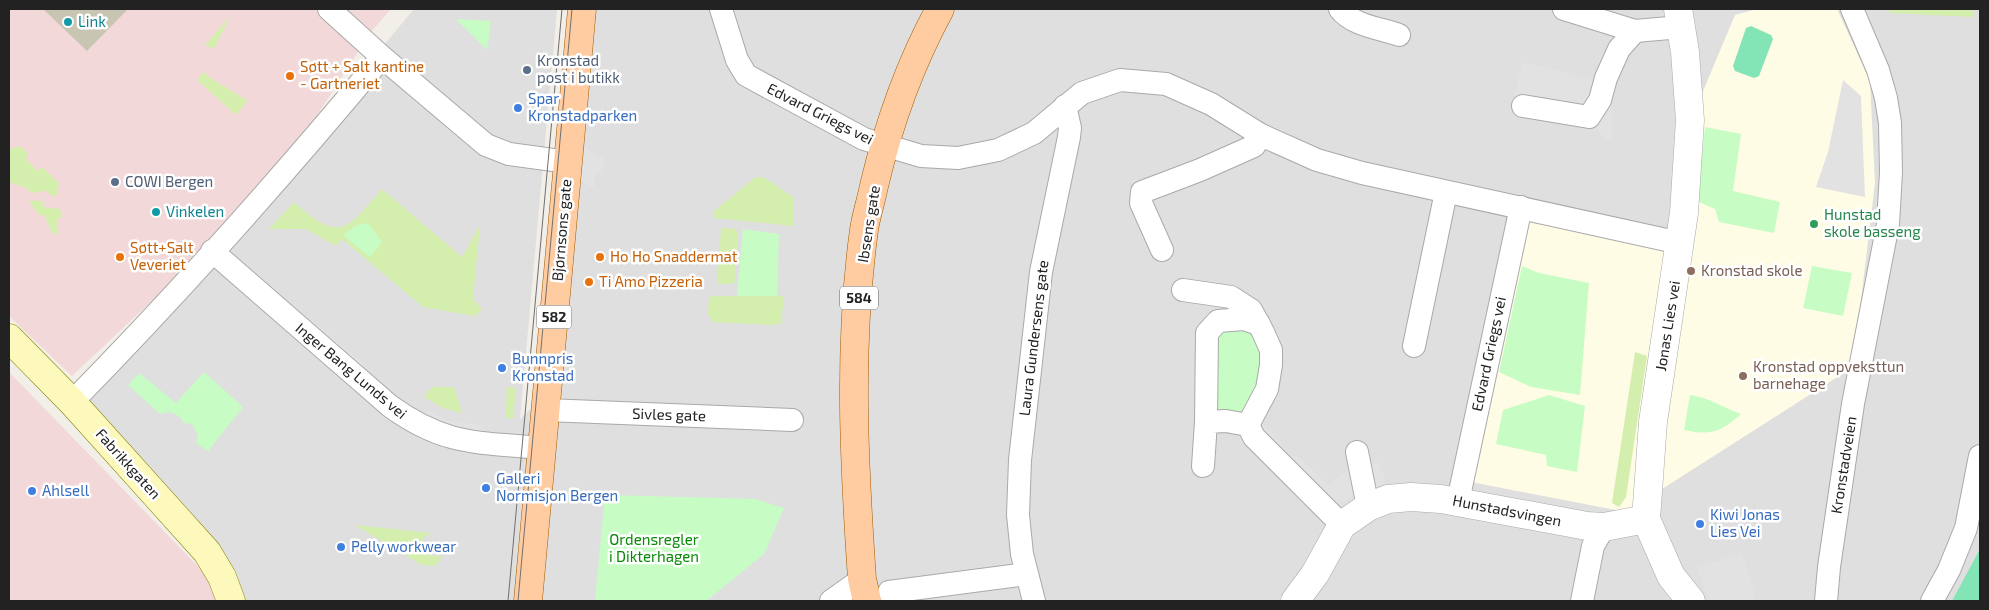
<svg xmlns="http://www.w3.org/2000/svg" width="1989" height="610" font-family="'Exo 2',sans-serif">
<rect width="100%" height="100%" fill="#f2eee8"/>
<path fill="#e0dfdf" d="M 414,9 L 557,9 L 520,419 L 557,384 L 592,9 L 1980,9 L 1980,601 L 227,601 L 81,408 Z"/>
<g fill="#f3d8d9">
<path d="M 9,9 L 391,9 L 371,32 L 310,126 L 191,264 L 72,376 L 9,316 Z"/>
<path d="M 9,372 L 219,588 L 222,601 L 9,601 Z"/>
</g>
<path fill="#fffce5" d="M 1757,9 L 1837,9 L 1870,81 L 1875,183 L 1853,367 L 1626,512 L 1471,482 L 1529,222 L 1690,255 L 1701,96 L 1735,15 Z"/>
<path fill="#c8c6b3" d="M 43,9 L 128,9 L 87,51 Z"/>
<g fill="#d4eead">
<path d="M 1889,9 L 1974,9 L 1974,17 L 1889,13 Z"/>
<path d="M 231,15 L 214,49 L 202,44 L 206,44 Z"/>
<path d="M 204,72 L 212,79 L 248,101 L 236,115 L 197,80 Z"/>
<path d="M 20,146 L 28,153 L 26,159 L 36,170 L 43,168 L 59,183 L 57,195 L 51,196 L 47,191 L 30,193 L 27,188 L 11,183 L 9,179 L 10,149 Z"/>
<path d="M 756,177 L 765,178 L 794,198 L 793,226 L 714,218 L 714,211 Z"/>
<path d="M 382,189 L 462,257 L 480,225 L 473,299 L 482,309 L 475,316 L 423,307 L 342,239 L 336,246 L 306,229 L 269,229 L 294,202 C 339,243 346,231 382,189 Z"/>
<path d="M 33,200 L 44,202 L 44,207 L 60,209 L 62,217 L 57,220 L 57,234 L 52,233 L 44,215 L 39,215 L 29,202 Z"/>
<path d="M 721,228 L 735,229 L 738,233 L 735,281 L 732,284 L 717,284 Z"/>
<path d="M 711,296 L 784,296 L 781,323 L 773,325 L 713,322 L 708,314 L 709,297 Z"/>
<path d="M 1635,352 L 1647,356 L 1626,497 L 1619,507 L 1612,503 Z"/>
<path d="M 434,387 L 454,387 L 462,413 L 443,408 L 424,397 L 429,390 Z"/>
<path d="M 507,387 L 516,388 L 513,418 L 505,418 Z"/>
<path d="M 355,525 L 431,533 L 424,537 L 423,549 L 431,556 L 438,556 L 442,552 L 439,562 L 434,566 L 422,565 Z"/>
</g>
<g fill="#c7fdc5">
<path d="M 456,19 L 491,21 L 487,50 Z"/>
<path d="M 1705,127 L 1741,134 L 1733,191 L 1780,202 L 1774,233 L 1719,222 L 1715,209 L 1697,201 Z"/>
<path d="M 368,223 L 382,242 L 370,257 L 343,235 L 357,225 Z"/>
<path d="M 743,229 L 779,234 L 777,296 L 737,296 Z"/>
<path d="M 1522,266 L 1539,273 L 1589,283 L 1580,395 L 1531,387 L 1499,372 Z"/>
<path d="M 1812,266 L 1852,273 L 1843,316 L 1803,308 Z"/>
<path d="M 1225,325 L 1254,334 L 1265,368 L 1254,400 L 1240,412 L 1229,412 L 1209,406 L 1213,339 Z"/>
<path d="M 204,372 L 243,407 L 208,451 L 196,443 L 198,435 L 192,424 L 184,423 C 177,413 172,410 160,414 L 128,385 L 139,373 L 176,403 Z"/>
<path d="M 1549,395 L 1585,406 L 1577,472 L 1547,466 L 1546,455 L 1496,444 L 1503,410 Z"/>
<path d="M 1690,395 C 1708,397 1724,408 1741,414 C 1721,432 1711,436 1684,430 Z"/>
<path d="M 605,495 L 755,499 L 784,508 L 764,554 L 706,601 L 595,601 Z"/>
</g>
<g fill="#83e5b5">
<path d="M 1751,26 L 1771,35 L 1773,39 L 1759,76 L 1754,78 L 1735,71 L 1733,66 L 1746,28 Z"/>
<path d="M 1980,549 L 1980,601 L 1952,601 Z"/>
</g>
<g fill="#e2e2e2">
<path d="M 1523,62 L 1611,85 L 1613,138 L 1606,139 L 1597,130 L 1511,106 Z"/>
<path d="M 1843,80 L 1861,96 L 1865,197 L 1816,187 L 1828,152 Z"/>
<path d="M 584,148 L 604,159 L 603,176 L 596,172 L 594,188 L 581,181 Z"/>
<path d="M 253,272 L 366,366 L 365,375 Z"/>
<path d="M 428,410 L 448,421 L 484,425 L 484,434 L 421,420 Z"/>
<path d="M 1266,427 L 1292,457 L 1297,456 L 1328,485 L 1352,467 L 1357,493 L 1334,508 L 1260,434 Z"/>
<path d="M 1379,462 L 1386,483 L 1371,488 L 1365,466 Z"/>
<path d="M 1742,553 L 1756,598 L 1746,601 L 1709,601 L 1697,568 Z"/>
</g>
<g fill="none" stroke-linecap="round" stroke-linejoin="round">
<defs>
<g id="minor">
<path d="M 329,9 L 382,57 L 486,145 L 509,154 L 568,162"/>
<path d="M 721,9 L 737,60 L 746,75 L 864,139 L 921,156 L 958,158 L 998,150 L 1034,133 L 1082,93 L 1120,80 L 1166,84 L 1211,104 L 1261,135 L 1317,160 L 1362,173 L 1680,243"/>
<path d="M 1340,9 C 1353,26 1380,28 1399,35"/>
<path d="M 1564,9 L 1635,31 L 1681,27"/>
<path d="M 1523,106 L 1589,117 L 1600,100 L 1606,78 L 1619,49 L 1635,31"/>
<path d="M 1162,250 L 1141,203 L 1142,192 L 1200,170 L 1254,146 L 1261,135"/>
<path d="M 212,251 L 390,406 C 445,446 478,442 542,448"/>
<path d="M 1183,290 L 1231,297 L 1251,310 L 1263,332 L 1271,350 L 1271,365 L 1267,389 L 1248,425"/>
<path d="M 1414,346 L 1446,192"/>
<path d="M 72,402 C 180,292 283,176 382,57"/>
<path d="M 546,410 L 792,420"/>
<path d="M 1206,422 L 1207,333 L 1218,321 L 1244,319 L 1259,324"/>
<path d="M 1248,425 L 1254,437 L 1342,525"/>
<path d="M 1357,452 L 1368,507"/>
<path d="M 1203,466 L 1206,422 L 1226,421 L 1248,425"/>
<path d="M 1458,501 L 1521,207"/>
<path d="M 889,592 L 1026,574"/>
<path d="M 831,601 L 862,579"/>
<path d="M 1034,601 L 1022,554 L 1018,515 L 1020,460 L 1041,272 L 1069,137 L 1070,128 L 1065,106"/>
<path d="M 1582,601 L 1593,546 L 1604,527"/>
<path d="M 1826,601 L 1829,567 L 1853,404 L 1888,224 L 1891,172 L 1890,123 L 1886,98 L 1878,70 L 1852,9"/>
<path d="M 1932,601 L 1949,570 L 1966,528 L 1980,456"/>
</g>
<g id="tertiary">
<path d="M 1678,9 L 1685,52 L 1690,120 L 1684,213 L 1653,422 L 1646,519 L 1671,576 L 1691,601"/>
<path d="M 1295,601 L 1315,574 L 1342,525 L 1368,507 L 1388,499 L 1411,497 L 1441,499 L 1587,526 L 1604,527 L 1646,519"/>
</g>
<path id="secondary" d="M 9,338 L 72,402 L 207,552 L 222,577 L 231,601"/>
<g id="primary">
<path d="M 528,601 L 582,9"/>
<path d="M 867,601 L 862,579 C 854,463 848,346 864,230 C 866,216 871,201 874,186 C 889,122 909,66 940,9"/>
</g>
</defs>
<use href="#minor" stroke="#a9a9a9" stroke-width="24"/>
<use href="#tertiary" stroke="#a9a9a9" stroke-width="29"/>
<use href="#secondary" stroke="#828200" stroke-width="29"/>
<use href="#primary" stroke="#a05a00" stroke-width="29"/>
<use href="#minor" stroke="#fff" stroke-width="22"/>
<use href="#tertiary" stroke="#fff" stroke-width="28"/>
<use href="#secondary" stroke="#fdf9bc" stroke-width="28"/>
<use href="#primary" stroke="#ffcca1" stroke-width="28"/>
<g stroke="#707070" stroke-width="1">
<path d="M 508,601 L 562,9"/>
<path d="M 518,601 L 572,9"/>
</g>
</g>
<g fill="#0f9aa8" stroke="#fff" stroke-width="2">
<circle cx="68" cy="22" r="5"/>
<circle cx="156" cy="212" r="5"/>
</g>
<g fill="#5c6f8a" stroke="#fff" stroke-width="2">
<circle cx="527" cy="70" r="5"/>
<circle cx="115" cy="182" r="5"/>
</g>
<g fill="#e8710a" stroke="#fff" stroke-width="2">
<circle cx="290" cy="76" r="5"/>
<circle cx="120" cy="257" r="5"/>
<circle cx="600" cy="257" r="5"/>
<circle cx="589" cy="282" r="5"/>
</g>
<g fill="#3f7fe0" stroke="#fff" stroke-width="2">
<circle cx="518" cy="108" r="5"/>
<circle cx="502" cy="368" r="5"/>
<circle cx="486" cy="488" r="5"/>
<circle cx="32" cy="491" r="5"/>
<circle cx="1700" cy="524" r="5"/>
<circle cx="341" cy="547" r="5"/>
</g>
<circle fill="#2e9e5b" stroke="#fff" stroke-width="2" cx="1814" cy="224" r="5"/>
<g fill="#8d6e63" stroke="#fff" stroke-width="2">
<circle cx="1691" cy="271" r="5"/>
<circle cx="1743" cy="376" r="5"/>
</g>
<g text-anchor="middle" stroke-width="5" stroke-linejoin="round" paint-order="stroke">
<g fill="#fff" stroke="#646464" stroke-width="1">
<rect x="840" y="286.5" width="38" height="23" rx="4"/>
<rect x="536.5" y="305.5" width="35" height="23" rx="4"/>
</g>
<g font-size="14" font-weight="bold" fill="#222">
<text x="859" y="303">584</text>
<text x="554" y="322">582</text>
</g>
<g font-size="15" fill="#0d838f" stroke="#fff" text-anchor="start">
<text x="78" y="27">Link</text>
<text x="166" y="217">Vinkelen</text>
</g>
<g font-size="15" fill="#4e5e75" stroke="#fff" text-anchor="start">
<text x="537" y="66">Kronstad<tspan x="537" dy="17">post i butikk</tspan></text>
<text x="125" y="187">COWI Bergen</text>
</g>
<g font-size="15" fill="#c56008" stroke="#fff" text-anchor="start">
<text x="300" y="72">Søtt + Salt kantine<tspan x="300" dy="17">- Gartneriet</tspan></text>
<text x="130" y="253">Søtt+Salt<tspan x="130" dy="17">Veveriet</tspan></text>
<text x="610" y="262">Ho Ho Snaddermat</text>
<text x="599" y="287">Ti Amo Pizzeria</text>
</g>
<g font-size="15" fill="#366cbe" stroke="#fff" text-anchor="start">
<text x="528" y="104">Spar<tspan x="528" dy="17">Kronstadparken</tspan></text>
<text x="512" y="364">Bunnpris<tspan x="512" dy="17">Kronstad</tspan></text>
<text x="496" y="484">Galleri<tspan x="496" dy="17">Normisjon Bergen</tspan></text>
<text x="42" y="496">Ahlsell</text>
<text x="1710" y="520">Kiwi Jonas<tspan x="1710" dy="17">Lies Vei</tspan></text>
<text x="351" y="552">Pelly workwear</text>
</g>
<g font-size="15" fill="#222" stroke="#fff">
<text transform="translate(820 114) rotate(27)" y="5">Edvard Griegs vei</text>
<text transform="translate(869 224) rotate(-81)" y="5">Ibsens gate</text>
<text transform="translate(562 230) rotate(-85)" y="5">Bjørnsons gate</text>
<text transform="translate(1668 326) rotate(-81)" y="5">Jonas Lies vei</text>
<text transform="translate(1034 338) rotate(-83)" y="5">Laura Gundersens gate</text>
<text transform="translate(1489 354) rotate(-78)" y="5">Edvard Griegs vei</text>
<text transform="translate(351 371) rotate(40)" y="5">Inger Bang Lunds vei</text>
<text transform="translate(669 415) rotate(2)" y="5">Sivles gate</text>
<text transform="translate(128 464) rotate(48)" y="5">Fabrikkgaten</text>
<text transform="translate(1844 465) rotate(-81)" y="5">Kronstadveien</text>
<text transform="translate(1507 511) rotate(11)" y="5">Hunstadsvingen</text>
</g>
<g font-size="15" fill="#27864d" stroke="#fff" text-anchor="start">
<text x="1824" y="220">Hunstad<tspan x="1824" dy="17">skole basseng</tspan></text>
</g>
<g font-size="15" fill="#785e54" stroke="#fff" text-anchor="start">
<text x="1701" y="276">Kronstad skole</text>
<text x="1753" y="372">Kronstad oppveksttun<tspan x="1753" dy="17">barnehage</tspan></text>
</g>
<g font-size="15" fill="#098a06" stroke="#fff">
<text x="654" y="545">Ordensregler<tspan x="654" dy="17">i Dikterhagen</tspan></text>
</g>
</g>
<rect width="1989" height="610" fill="none" stroke="#222222" stroke-width="20"/>
</svg>
